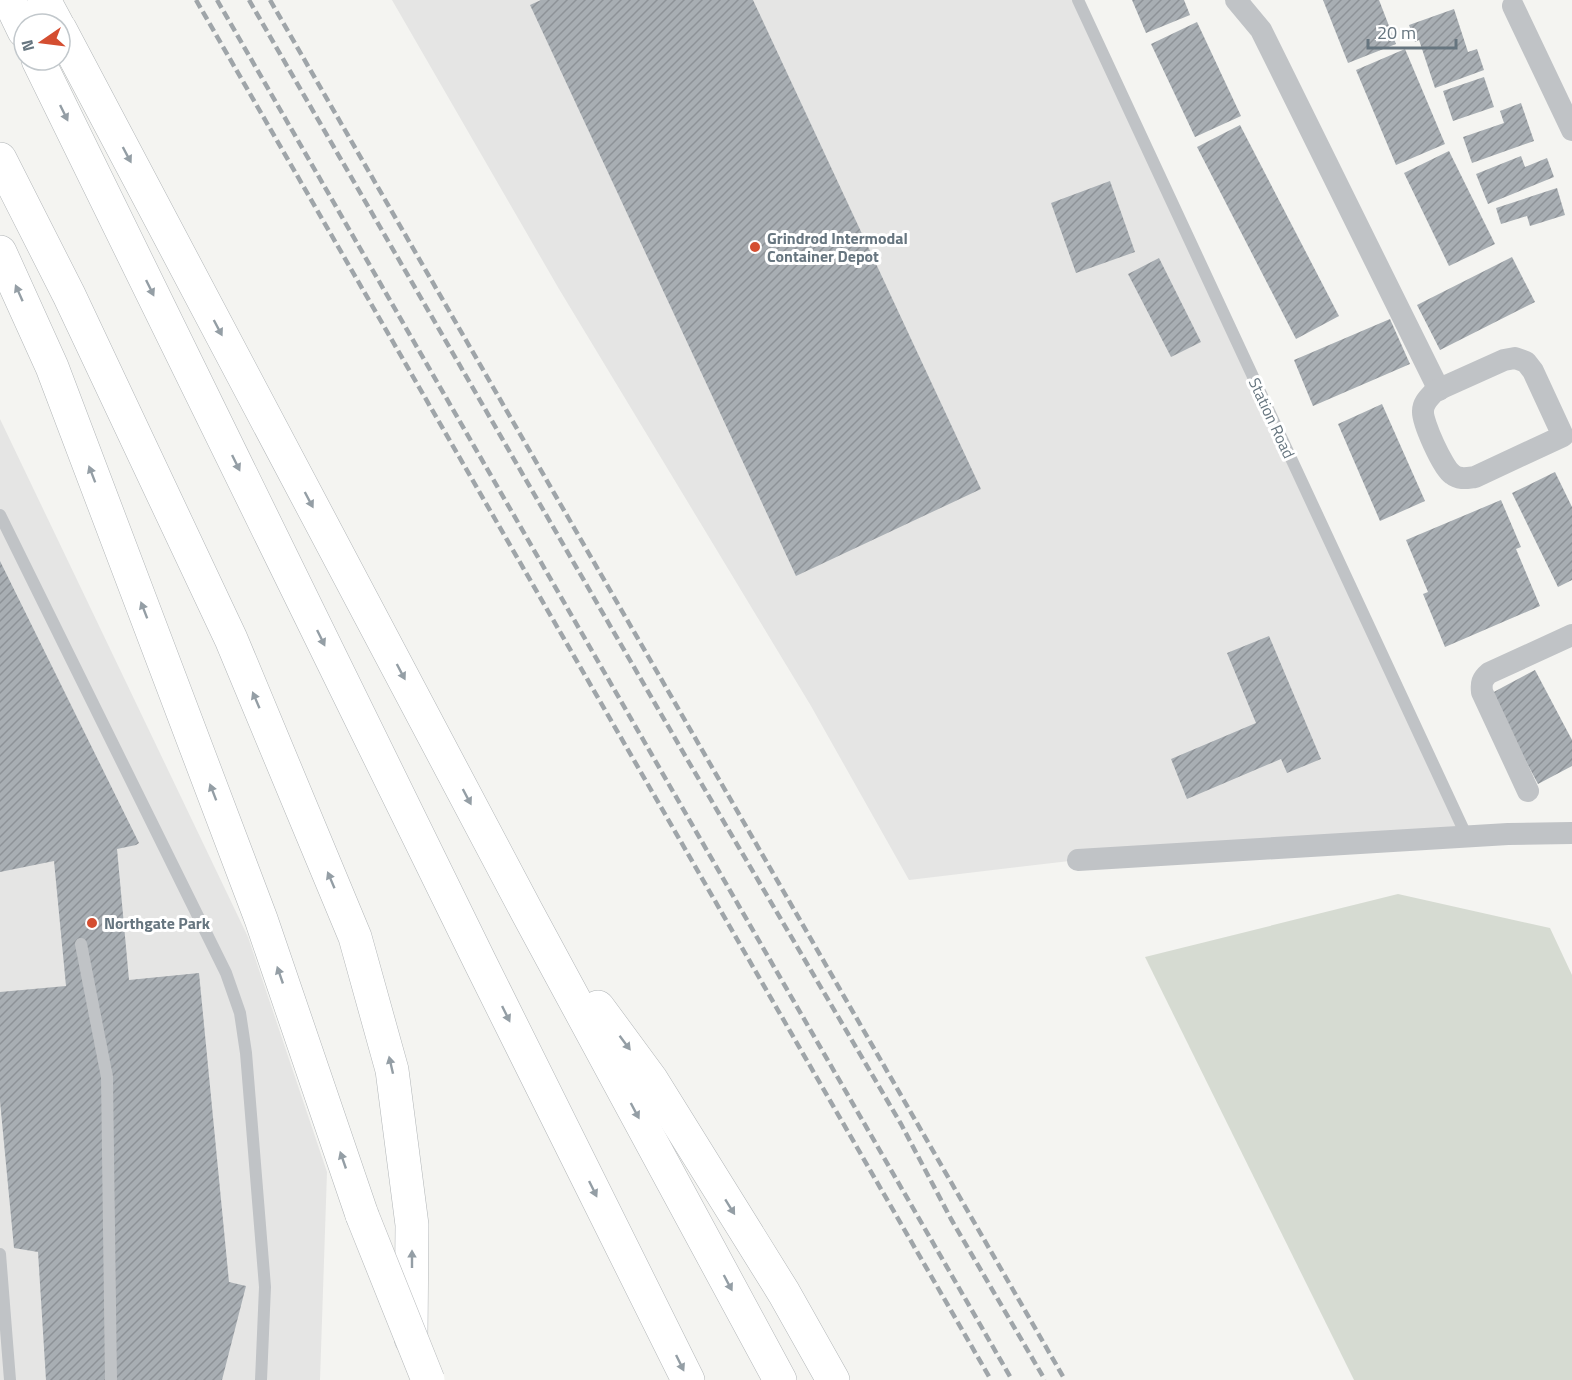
<svg xmlns="http://www.w3.org/2000/svg" width="1572" height="1380" font-family="'Titillium Web',sans-serif">
<defs>
<pattern id="building-hatch" width="6" height="6" patternUnits="userSpaceOnUse" patternTransform="scale(1.5)"><rect width="6" height="6" fill="#a8aeb3"/><path d="M-1 1l2-2M0 6l6-6M5 7l2-2" fill="none" stroke="#8d9297"/></pattern>
</defs>
<rect width="100%" height="100%" fill="#f4f4f1"/>
<g fill="#e5e5e4">
<path d="M 392,0 L 1078,0 L 1467,837 L 1078,860 L 909,880 L 811,706 L 559,289 Z"/>
<path d="M 0,419 L 248,937 L 327,1172 L 320,1380 L 0,1380 Z"/>
</g>
<path fill="#d6dbd2" d="M 1398,894 L 1550,928 L 1572,975 L 1572,1380 L 1354,1380 L 1145,957 Z"/>
<g fill="url(#building-hatch)">
<path d="M 541,0 L 753,0 L 981,489 L 796,576 L 530,5 Z"/>
<path d="M 1132,0 L 1184,0 L 1190,15 L 1146,33 Z"/>
<path d="M 1323,0 L 1379,0 L 1396,44 L 1348,63 Z"/>
<path d="M 1454,9 L 1468,52 L 1477,49 L 1484,70 L 1435,88 L 1419,40 L 1415,42 L 1409,25 Z"/>
<path d="M 1197,22 L 1241,116 L 1195,137 L 1151,44 Z"/>
<path d="M 1405,49 L 1445,144 L 1396,165 L 1356,70 Z"/>
<path d="M 1484,77 L 1494,107 L 1453,121 L 1443,91 Z"/>
<path d="M 1521,103 L 1534,141 L 1472,163 L 1463,137 L 1504,123 L 1500,111 Z"/>
<path d="M 1240,125 L 1339,316 L 1296,339 L 1197,147 Z"/>
<path d="M 1449,151 L 1495,244 L 1449,266 L 1404,173 Z"/>
<path d="M 1521,156 L 1525,167 L 1547,158 L 1554,177 L 1488,204 L 1476,174 Z"/>
<path d="M 1110,181 L 1135,252 L 1076,273 L 1051,203 Z"/>
<path d="M 1557,188 L 1565,215 L 1530,226 L 1527,216 L 1501,224 L 1496,208 Z"/>
<path d="M 1512,257 L 1535,302 L 1440,350 L 1417,305 Z"/>
<path d="M 1159,258 L 1201,342 L 1171,357 L 1128,274 Z"/>
<path d="M 1390,319 L 1410,364 L 1313,406 L 1294,360 Z"/>
<path d="M 1382,404 L 1425,501 L 1380,521 L 1338,424 Z"/>
<path d="M 1555,472 L 1572,507 L 1572,580 L 1558,587 L 1512,493 Z"/>
<path d="M 1501,500 L 1521,547 L 1516,549 L 1540,606 L 1445,647 L 1423,594 L 1428,592 L 1406,540 Z"/>
<path d="M 0,561 L 139,843 L 136,845 L 117,849 L 129,980 L 199,973 L 229,1282 L 246,1286 L 222,1380 L 46,1380 L 38,1252 L 14,1248 L 0,1101 L 0,992 L 66,986 L 54,861 L 0,872 Z"/>
<path d="M 1269,636 L 1321,759 L 1287,773 L 1281,759 L 1187,799 L 1171,759 L 1256,723 L 1227,653 Z"/>
<path d="M 1535,670 L 1572,740 L 1572,766 L 1538,784 L 1490,694 Z"/>
</g>
<g fill="none" stroke-linecap="round" stroke-linejoin="round">
<defs>
<g id="motorway">
<path d="M 9,0 L 24,31"/>
<path d="M 44,0 L 57,24"/>
<path d="M 60,29 L 527,912 L 780,1380"/>
<path d="M 38,60 L 480,962 L 688,1380"/>
<path d="M 0,159 L 69,295 L 231,639 L 355,937 L 392,1070 L 412,1225 L 411,1339"/>
<path d="M 0,252 L 52,367 L 261,919 L 362,1215"/>
<path d="M 598,1007 L 651,1079 L 784,1293 L 833,1380"/>
</g>
</defs>
<use href="#motorway" stroke="#b2b6b8" stroke-width="34"/>
<g stroke="#c0c3c6" stroke-width="12">
<path d="M 1078,0 L 1467,837"/>
<path d="M 0,515 L 226,973 L 240,1013 L 246,1053 L 265,1287 L 261,1380"/>
<path d="M 81,944 L 107,1077 L 111,1380"/>
<path d="M 0,1254 L 10,1380"/>
</g>
<g stroke="#c0c3c6" stroke-width="22">
<path d="M 1236,0 L 1261,30 L 1439,390"/>
<path d="M 1513,6 L 1572,130"/>
<path d="M 1515,358 L 1526,362 L 1533,371 L 1563,436 L 1475,477 C 1467,478 1459,480 1452,474 C 1443,468 1422,422 1423,411 C 1423,402 1430,397 1435,391 L 1504,360 Z"/>
<path d="M 1528,791 L 1482,692 C 1481,683 1482,679 1489,673 L 1572,635"/>
<path d="M 1078,860 L 1508,834 L 1572,833"/>
</g>
<use href="#motorway" stroke="#fff" stroke-width="33"/>
<g stroke="#9fa5a9" stroke-width="4.5" stroke-dasharray="9 4.5" stroke-linecap="butt">
<path d="M 196,0 L 991,1380"/>
<path d="M 217,0 L 1012,1380"/>
<path d="M 249,0 L 687,759 L 901,1124 L 951,1219 L 1045,1380"/>
<path d="M 270,0 L 1065,1380"/>
</g>
<defs>
<path id="motorway-bridge" d="M 362,1215 L 428,1380"/>
</defs>
<use href="#motorway-bridge" stroke="#b2b6b8" stroke-width="34" stroke-linecap="butt"/>
<use href="#motorway-bridge" stroke="#fff" stroke-width="33"/>
</g>
<defs><path id="oneway-solid" d="M-6-.8H1V-3.2L6.5 0L1 3.2V.8H-6Z" transform="scale(1.5)"/></defs>
<g fill="#949ea5">
<use href="#oneway-solid" transform="translate(64 113) rotate(64)"/>
<use href="#oneway-solid" transform="translate(127 155) rotate(62)"/>
<use href="#oneway-solid" transform="translate(150 288) rotate(64)"/>
<use href="#oneway-solid" transform="translate(19 293) rotate(-114)"/>
<use href="#oneway-solid" transform="translate(218 328) rotate(62)"/>
<use href="#oneway-solid" transform="translate(236 463) rotate(64)"/>
<use href="#oneway-solid" transform="translate(92 474) rotate(-111)"/>
<use href="#oneway-solid" transform="translate(309 500) rotate(62)"/>
<use href="#oneway-solid" transform="translate(144 610) rotate(-111)"/>
<use href="#oneway-solid" transform="translate(321 638) rotate(64)"/>
<use href="#oneway-solid" transform="translate(401 672) rotate(62)"/>
<use href="#oneway-solid" transform="translate(256 700) rotate(-113)"/>
<use href="#oneway-solid" transform="translate(213 792) rotate(-111)"/>
<use href="#oneway-solid" transform="translate(467 797) rotate(62)"/>
<use href="#oneway-solid" transform="translate(331 880) rotate(-113)"/>
<use href="#oneway-solid" transform="translate(280 975) rotate(-109)"/>
<use href="#oneway-solid" transform="translate(506 1014) rotate(64)"/>
<use href="#oneway-solid" transform="translate(625 1043) rotate(53)"/>
<use href="#oneway-solid" transform="translate(391 1065) rotate(-103)"/>
<use href="#oneway-solid" transform="translate(635 1111) rotate(62)"/>
<use href="#oneway-solid" transform="translate(343 1160) rotate(-109)"/>
<use href="#oneway-solid" transform="translate(593 1189) rotate(64)"/>
<use href="#oneway-solid" transform="translate(730 1207) rotate(58)"/>
<use href="#oneway-solid" transform="translate(412 1259) rotate(-90)"/>
<use href="#oneway-solid" transform="translate(728 1283) rotate(62)"/>
<use href="#oneway-solid" transform="translate(680 1363) rotate(64)"/>
</g>
<g fill="#d44e31" stroke="#fff" stroke-width="2">
<circle cx="755" cy="247" r="6"/>
<circle cx="92" cy="923" r="6"/>
</g>
<g text-anchor="middle" stroke-width="6" stroke-linejoin="round" paint-order="stroke">
<g font-size="16" font-weight="bold" fill="#66757f" stroke="#fff" text-anchor="start">
<text x="767" y="244">Grindrod Intermodal<tspan x="767" dy="18">Container Depot</tspan></text>
<text x="104" y="929">Northgate Park</text>
</g>
<g font-size="16" fill="#66757f" stroke="#fff">
<text transform="translate(1272 418) rotate(65)" y="6">Station Road</text>
</g>
</g>
<g transform="translate(42 42) rotate(256)"><circle r="28" fill="#ffffff" stroke="#c2c8cc" stroke-width="1.5"/>
<path d="M0-4.5L10 22L0 15L-10 22Z" fill="#d44e31"/>
<text y="-9" font-size="16" font-weight="bold" text-anchor="middle" fill="#66757f">N</text>
</g>
<path d="M1368 39v9h88v-9" fill="none" stroke="#66757f" stroke-width="3"/>
<text x="1377" y="39" font-size="18" fill="#66757f" stroke="#ffffff" stroke-width="4.5" paint-order="stroke">20 m</text>
</svg>
